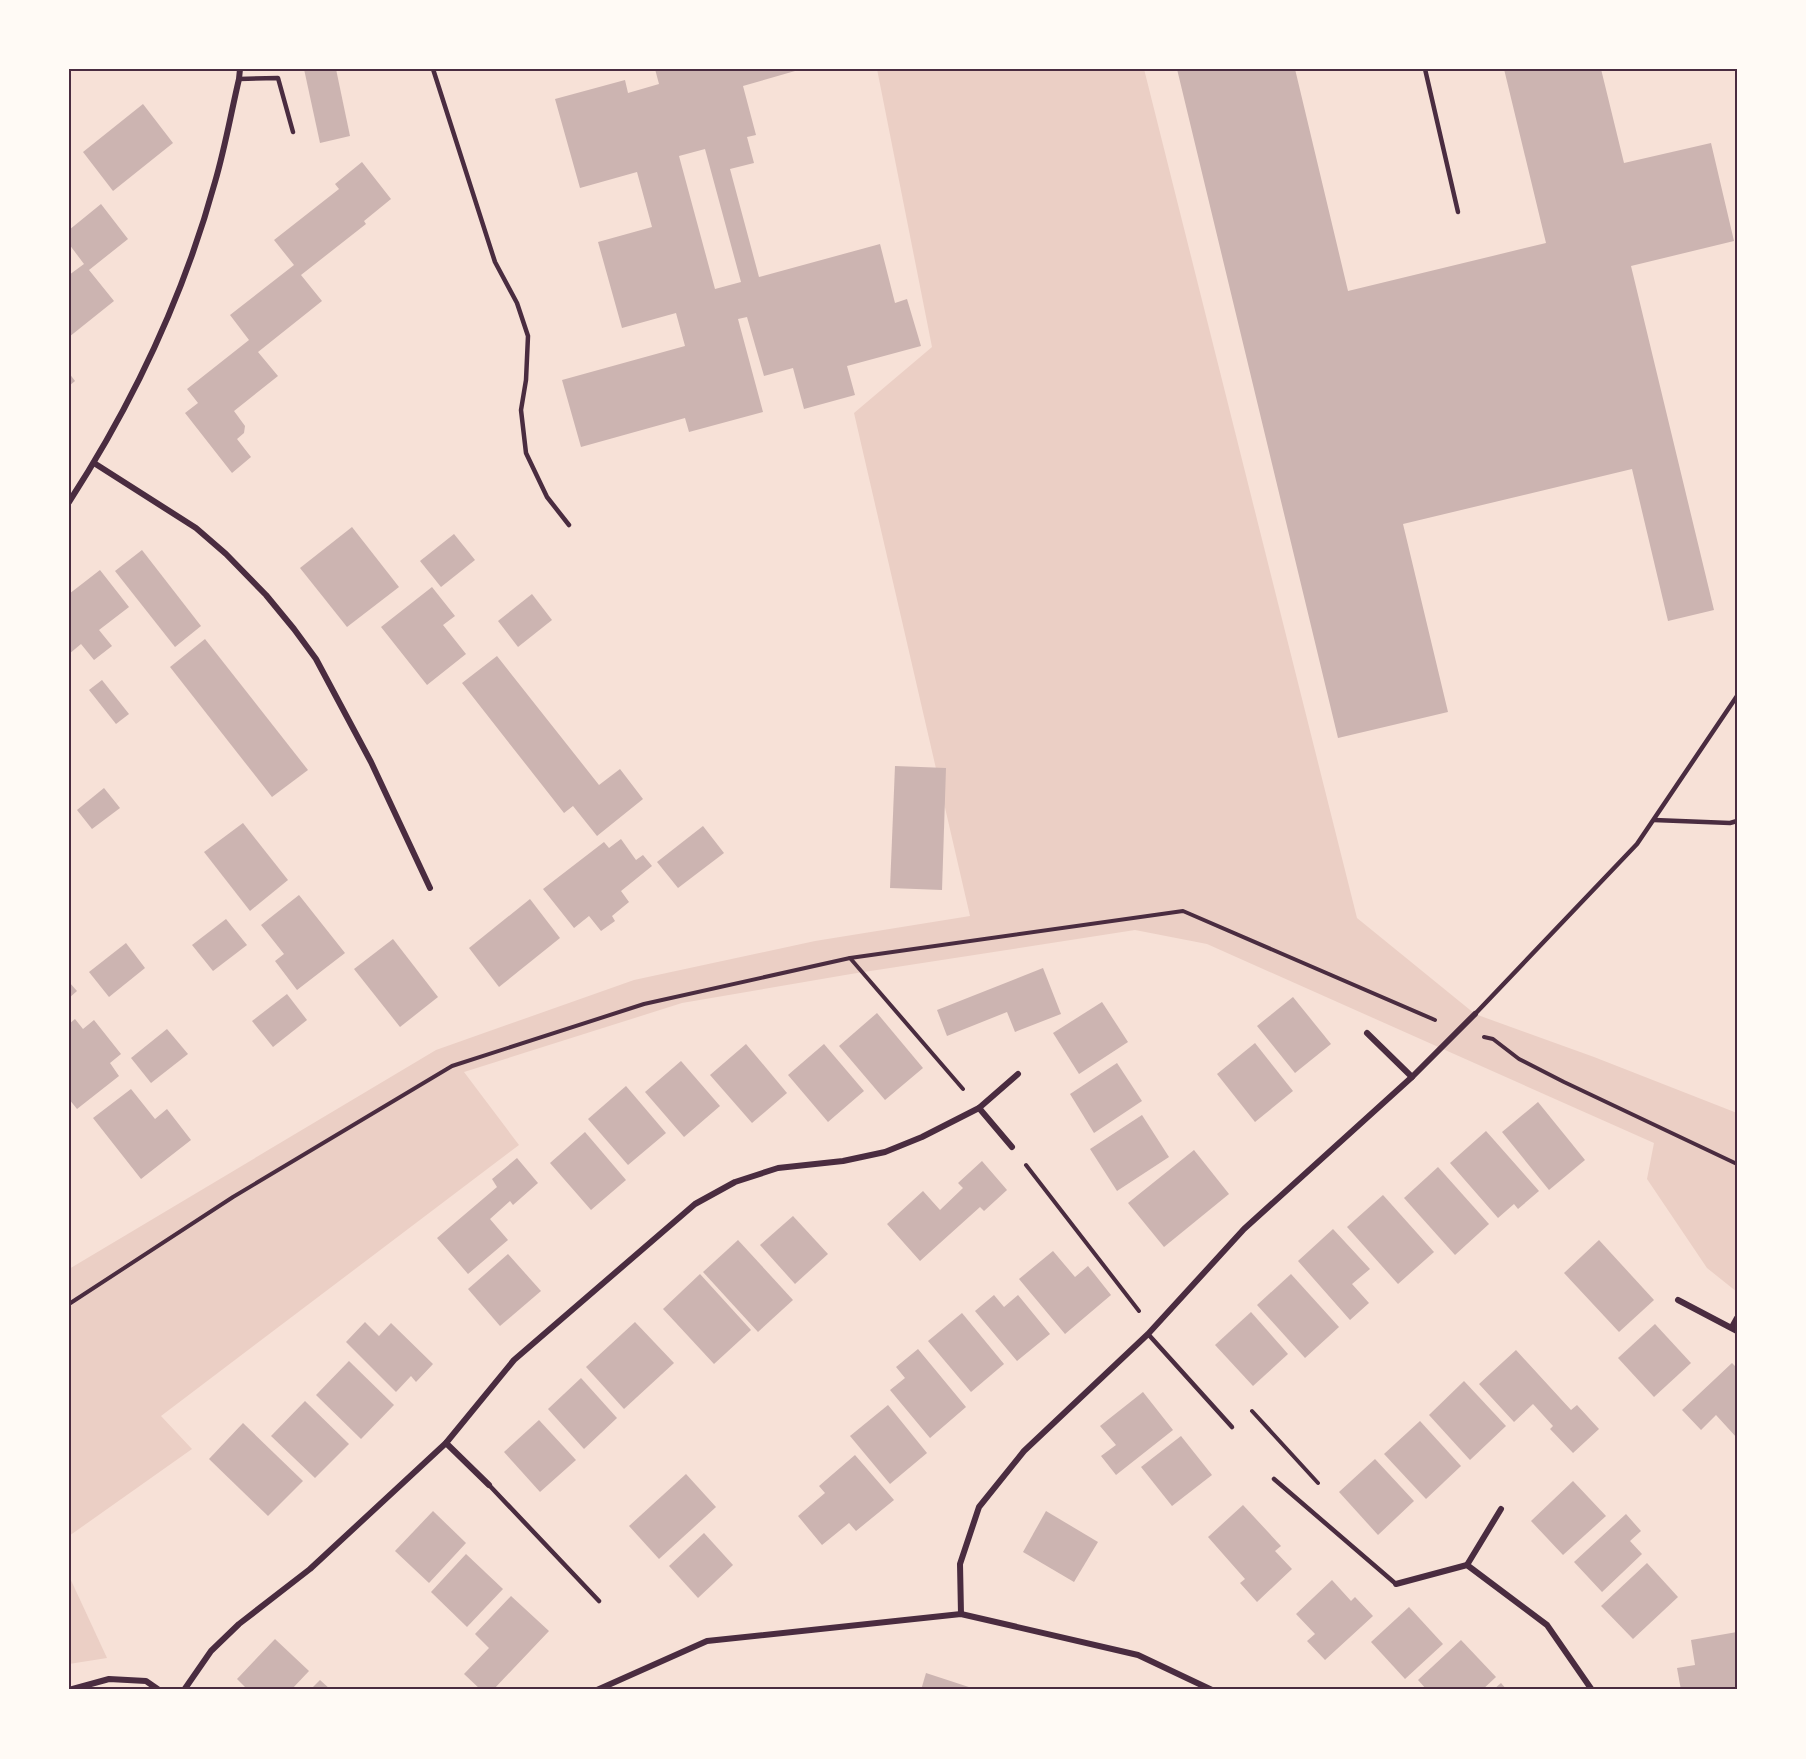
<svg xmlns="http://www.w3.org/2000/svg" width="1806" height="1759" font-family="'Public Sans',sans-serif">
<rect width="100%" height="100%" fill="#f7e1d7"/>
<g fill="#ebcfc5">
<path d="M 877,69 L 1144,69 L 1357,918 L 1475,1014 L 1594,1057 L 1737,1113 L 1737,1292 L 1707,1268 L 1647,1179 L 1654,1143 L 1207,944 L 1135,930 L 851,974 L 682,1003 L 464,1072 L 519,1145 L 161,1416 L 192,1449 L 69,1536 L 69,1269 L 436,1050 L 634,980 L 815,941 L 970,916 L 854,413 L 932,347 Z"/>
<path d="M 69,1576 L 107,1658 L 69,1664 Z"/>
</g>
<g fill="#ccb4b1" fill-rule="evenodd">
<path d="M 304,69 L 336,69 L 350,136 L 320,143 Z"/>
<path d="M 655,69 L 802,69 L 743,86 L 756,135 L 747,137 L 754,163 L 730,169 L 759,277 L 880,244 L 895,303 L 907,299 L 921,346 L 847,366 L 855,395 L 804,409 L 793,368 L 764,376 L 747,317 L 738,319 L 763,412 L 689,432 L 685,418 L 581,447 L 562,380 L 685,346 L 676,313 L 622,328 L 598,242 L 652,227 L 637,172 L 580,188 L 555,99 L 625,80 L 628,93 L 659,84 ZM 705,149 L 741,282 L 715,289 L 679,156 Z"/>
<path d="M 1177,69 L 1295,69 L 1348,291 L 1546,243 L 1504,69 L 1601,69 L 1624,163 L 1711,143 L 1734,241 L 1631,266 L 1714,610 L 1668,621 L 1632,469 L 1403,524 L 1448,712 L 1338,738 Z"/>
<path d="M 143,104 L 173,143 L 113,191 L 83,152 Z"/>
<path d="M 362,162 L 391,199 L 364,221 L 366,224 L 301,275 L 322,301 L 258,352 L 278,376 L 234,411 L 245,426 L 244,433 L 237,439 L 251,457 L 232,473 L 185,413 L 198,403 L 187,389 L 249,340 L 230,315 L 294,265 L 274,240 L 339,189 L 335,184 Z"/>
<path d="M 101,204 L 128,239 L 89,270 L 114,301 L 69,337 L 69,275 L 84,264 L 69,244 L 69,230 Z"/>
<path d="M 69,373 L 75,381 L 69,386 Z"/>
<path d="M 352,527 L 399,587 L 347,627 L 300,568 Z"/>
<path d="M 454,534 L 475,560 L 441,587 L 420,561 Z"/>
<path d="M 142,550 L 201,626 L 175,647 L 115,571 Z"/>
<path d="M 100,570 L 129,607 L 99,630 L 112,646 L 94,660 L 81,644 L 69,654 L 69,594 Z"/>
<path d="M 432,587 L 455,616 L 443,625 L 466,654 L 427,685 L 381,627 Z"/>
<path d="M 532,594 L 552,620 L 518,647 L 498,621 Z"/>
<path d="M 205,639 L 308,770 L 272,797 L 170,667 Z"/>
<path d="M 497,656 L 599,785 L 620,769 L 643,799 L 597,836 L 573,806 L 564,813 L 462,683 Z"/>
<path d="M 102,680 L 129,714 L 116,724 L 89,690 Z"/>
<path d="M 895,766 L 946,768 L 942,890 L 890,888 Z"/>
<path d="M 104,788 L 120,808 L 92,829 L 77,810 Z"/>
<path d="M 243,823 L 288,880 L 250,911 L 204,852 Z"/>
<path d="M 703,826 L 724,853 L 678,888 L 657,862 Z"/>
<path d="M 621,839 L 636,860 L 643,855 L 652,866 L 621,891 L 629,902 L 612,916 L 615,921 L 601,931 L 589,916 L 574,928 L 543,889 L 604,842 L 609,848 Z"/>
<path d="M 299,895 L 345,953 L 297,990 L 275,961 L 284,954 L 261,925 Z"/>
<path d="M 530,899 L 560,938 L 499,987 L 469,948 Z"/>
<path d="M 226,919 L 247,945 L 213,971 L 192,945 Z"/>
<path d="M 393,939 L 438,997 L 400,1027 L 354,969 Z"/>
<path d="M 126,943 L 145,968 L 109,997 L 89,972 Z"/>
<path d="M 1043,968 L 1061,1014 L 1015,1032 L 1007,1012 L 947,1036 L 937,1010 Z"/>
<path d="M 69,982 L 77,991 L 69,998 Z"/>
<path d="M 287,994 L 307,1020 L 273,1047 L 252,1021 Z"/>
<path d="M 1293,997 L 1331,1044 L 1295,1073 L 1257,1026 Z"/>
<path d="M 1102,1002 L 1128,1042 L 1079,1074 L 1053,1033 Z"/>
<path d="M 877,1013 L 923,1068 L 885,1100 L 839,1046 Z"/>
<path d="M 75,1019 L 83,1029 L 94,1020 L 121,1054 L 110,1063 L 119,1076 L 77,1109 L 69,1099 L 69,1024 Z"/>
<path d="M 167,1029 L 188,1054 L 151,1083 L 131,1058 Z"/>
<path d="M 1255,1043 L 1293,1091 L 1255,1122 L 1217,1074 Z"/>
<path d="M 746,1044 L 787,1093 L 752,1123 L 710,1075 Z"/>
<path d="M 824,1044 L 864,1091 L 828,1122 L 788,1075 Z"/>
<path d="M 681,1061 L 720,1106 L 684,1137 L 645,1092 Z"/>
<path d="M 1117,1063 L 1142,1101 L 1094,1133 L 1070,1094 Z"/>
<path d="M 626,1086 L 666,1133 L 628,1165 L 588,1119 Z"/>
<path d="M 131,1089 L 155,1119 L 167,1109 L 191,1140 L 141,1179 L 93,1118 Z"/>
<path d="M 1538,1102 L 1585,1160 L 1549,1190 L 1502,1132 Z"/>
<path d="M 1142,1115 L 1169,1157 L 1117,1191 L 1090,1149 Z"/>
<path d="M 1486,1131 L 1539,1191 L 1518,1209 L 1514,1204 L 1498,1218 L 1450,1163 Z"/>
<path d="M 585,1132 L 626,1180 L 591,1210 L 550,1163 Z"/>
<path d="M 1194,1150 L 1229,1194 L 1164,1247 L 1128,1203 Z"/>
<path d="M 517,1158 L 538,1183 L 513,1205 L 510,1201 L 490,1219 L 508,1240 L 468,1274 L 437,1238 L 497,1187 L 492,1179 Z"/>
<path d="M 982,1161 L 1007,1190 L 984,1211 L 980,1207 L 920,1261 L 887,1224 L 923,1191 L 940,1210 L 963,1188 L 958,1183 Z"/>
<path d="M 1438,1167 L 1489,1224 L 1455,1255 L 1404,1198 Z"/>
<path d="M 1383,1195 L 1434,1252 L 1398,1284 L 1347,1227 Z"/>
<path d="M 793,1216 L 828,1254 L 795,1284 L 760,1245 Z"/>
<path d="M 1333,1229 L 1370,1269 L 1352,1284 L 1369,1303 L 1350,1320 L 1298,1261 Z"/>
<path d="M 738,1240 L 793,1300 L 758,1332 L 703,1272 Z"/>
<path d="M 1599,1240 L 1654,1300 L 1619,1332 L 1564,1273 Z"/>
<path d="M 1053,1251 L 1075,1277 L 1088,1266 L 1111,1295 L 1065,1334 L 1019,1279 Z"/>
<path d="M 508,1254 L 541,1291 L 500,1326 L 468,1289 Z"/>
<path d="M 700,1274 L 751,1330 L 714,1364 L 663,1309 Z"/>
<path d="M 1291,1274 L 1339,1327 L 1305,1358 L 1257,1305 Z"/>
<path d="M 994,1295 L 1004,1307 L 1018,1295 L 1050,1334 L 1017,1361 L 975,1311 Z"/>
<path d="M 1251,1312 L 1288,1354 L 1253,1386 L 1215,1345 Z"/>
<path d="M 962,1313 L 1004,1364 L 971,1392 L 928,1341 Z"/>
<path d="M 365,1322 L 379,1336 L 391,1323 L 433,1364 L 416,1382 L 411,1376 L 396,1392 L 346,1342 Z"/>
<path d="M 635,1322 L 674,1363 L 624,1409 L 586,1367 Z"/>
<path d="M 1655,1324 L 1691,1363 L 1654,1397 L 1618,1358 Z"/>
<path d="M 918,1349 L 966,1407 L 930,1438 L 890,1390 L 905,1378 L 896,1367 Z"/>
<path d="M 1516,1350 L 1571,1410 L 1577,1405 L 1599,1429 L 1573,1453 L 1550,1429 L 1553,1426 L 1533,1404 L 1514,1422 L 1479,1384 Z"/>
<path d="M 349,1361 L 394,1405 L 361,1439 L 316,1395 Z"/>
<path d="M 1732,1363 L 1737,1368 L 1737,1438 L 1716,1415 L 1701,1430 L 1682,1410 Z"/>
<path d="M 581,1378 L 617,1418 L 584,1449 L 548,1409 Z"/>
<path d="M 1464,1381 L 1506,1426 L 1470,1460 L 1429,1415 Z"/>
<path d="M 1143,1392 L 1173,1430 L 1116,1475 L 1101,1456 L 1116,1445 L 1100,1426 Z"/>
<path d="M 305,1401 L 349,1444 L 315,1478 L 271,1436 Z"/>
<path d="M 888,1405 L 927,1453 L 890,1484 L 850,1436 Z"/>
<path d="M 539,1420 L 576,1460 L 540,1492 L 504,1452 Z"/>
<path d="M 1420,1421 L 1461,1466 L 1426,1499 L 1384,1454 Z"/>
<path d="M 243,1423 L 303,1481 L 268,1516 L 209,1459 Z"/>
<path d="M 1181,1436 L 1212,1475 L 1172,1506 L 1141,1467 Z"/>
<path d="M 855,1455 L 894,1500 L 856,1531 L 849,1523 L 822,1545 L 798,1516 L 825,1493 L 819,1486 Z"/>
<path d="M 1375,1459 L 1414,1501 L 1378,1535 L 1339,1492 Z"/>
<path d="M 686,1474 L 716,1507 L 659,1559 L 629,1526 Z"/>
<path d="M 1573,1481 L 1606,1516 L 1563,1555 L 1531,1521 Z"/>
<path d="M 1243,1505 L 1281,1546 L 1275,1551 L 1292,1569 L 1257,1602 L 1240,1583 L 1245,1579 L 1208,1537 Z"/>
<path d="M 433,1511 L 466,1543 L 429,1583 L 395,1551 Z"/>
<path d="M 1046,1511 L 1098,1542 L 1074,1582 L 1023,1552 Z"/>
<path d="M 1626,1514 L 1641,1531 L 1630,1541 L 1642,1554 L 1602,1592 L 1574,1562 Z"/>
<path d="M 704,1533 L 733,1565 L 698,1598 L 669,1566 Z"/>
<path d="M 466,1554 L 503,1589 L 467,1627 L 431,1592 Z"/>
<path d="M 1647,1563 L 1678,1597 L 1633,1639 L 1601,1606 Z"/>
<path d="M 1332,1580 L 1351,1601 L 1355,1597 L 1373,1616 L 1325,1660 L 1307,1641 L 1315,1634 L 1296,1614 Z"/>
<path d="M 511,1596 L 549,1631 L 493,1690 L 481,1690 L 464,1674 L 489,1648 L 475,1634 Z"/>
<path d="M 1409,1607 L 1443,1644 L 1405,1679 L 1371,1642 Z"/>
<path d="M 1737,1632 L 1737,1690 L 1681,1690 L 1677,1668 L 1695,1665 L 1691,1640 Z"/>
<path d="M 275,1639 L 309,1671 L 291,1690 L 248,1690 L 237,1679 Z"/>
<path d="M 1461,1640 L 1496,1677 L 1482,1690 L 1427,1690 L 1418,1680 Z"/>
<path d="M 926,1673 L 978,1690 L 921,1690 Z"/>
<path d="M 320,1680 L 331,1690 L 310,1690 Z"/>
<path d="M 1501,1683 L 1507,1690 L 1493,1690 Z"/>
</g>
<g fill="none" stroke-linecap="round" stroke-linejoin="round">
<g stroke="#4a2c40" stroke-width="4">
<path d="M 850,958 L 963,1089"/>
<path d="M 1484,1037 L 1493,1039 L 1519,1059 L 1564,1082 L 1737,1164"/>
<path d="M 1026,1165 L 1139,1311"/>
<path d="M 69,1304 L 233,1197 L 452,1066 L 644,1004 L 850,958 L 1183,911 L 1435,1020"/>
<path d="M 1252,1411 L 1318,1483"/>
</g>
<g stroke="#4a2c40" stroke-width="4.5">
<path d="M 433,69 L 495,262 L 517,303 L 528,336 L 526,380 L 521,410 L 526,453 L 547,497 L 569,525"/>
<path d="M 1425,69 L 1458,212"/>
<path d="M 239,79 L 278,78 L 293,132"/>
<path d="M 1654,820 L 1730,823 L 1737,821"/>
<path d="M 1475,1014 L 1637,844 L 1737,696"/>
<path d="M 1148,1334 L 1232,1427"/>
<path d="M 1274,1479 L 1396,1584"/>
<path d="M 489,1485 L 599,1601"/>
</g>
<g stroke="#4a2c40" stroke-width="6">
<path d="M 94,463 L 196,528 L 226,554 L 266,595 L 294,629 L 316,659 L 371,762 L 430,888"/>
<path d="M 69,502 C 133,403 184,295 215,182 C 225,148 231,113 239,79 L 240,69"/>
<path d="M 1367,1033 L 1412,1077"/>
<path d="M 979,1108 L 1012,1147"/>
<path d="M 1678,1300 L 1737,1331"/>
<path d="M 1732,1327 L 1737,1318"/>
<path d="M 446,1443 L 489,1485"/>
<path d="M 1467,1565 L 1501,1509"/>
<path d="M 1396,1584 L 1467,1565 L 1547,1625 L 1592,1690"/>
<path d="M 961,1614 L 960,1564 L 979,1507 L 1024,1451 L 1148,1334 L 1244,1229 L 1412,1077 L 1475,1014"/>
<path d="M 69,1690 L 109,1679 L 146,1681 L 159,1690"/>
<path d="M 184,1690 L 211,1651 L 239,1624 L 310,1569 L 446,1443 L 514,1360 L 695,1204 L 735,1182 L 778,1168 L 843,1161 L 885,1152 L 922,1137 L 979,1108 L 1018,1074"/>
<path d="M 597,1690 L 707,1641 L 961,1614 L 1138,1655 L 1212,1690"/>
</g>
</g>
<rect width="1806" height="1759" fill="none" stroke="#fffaf5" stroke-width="141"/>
<rect x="70" y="70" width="1666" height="1618" fill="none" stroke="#4a2c40" stroke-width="2"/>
</svg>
